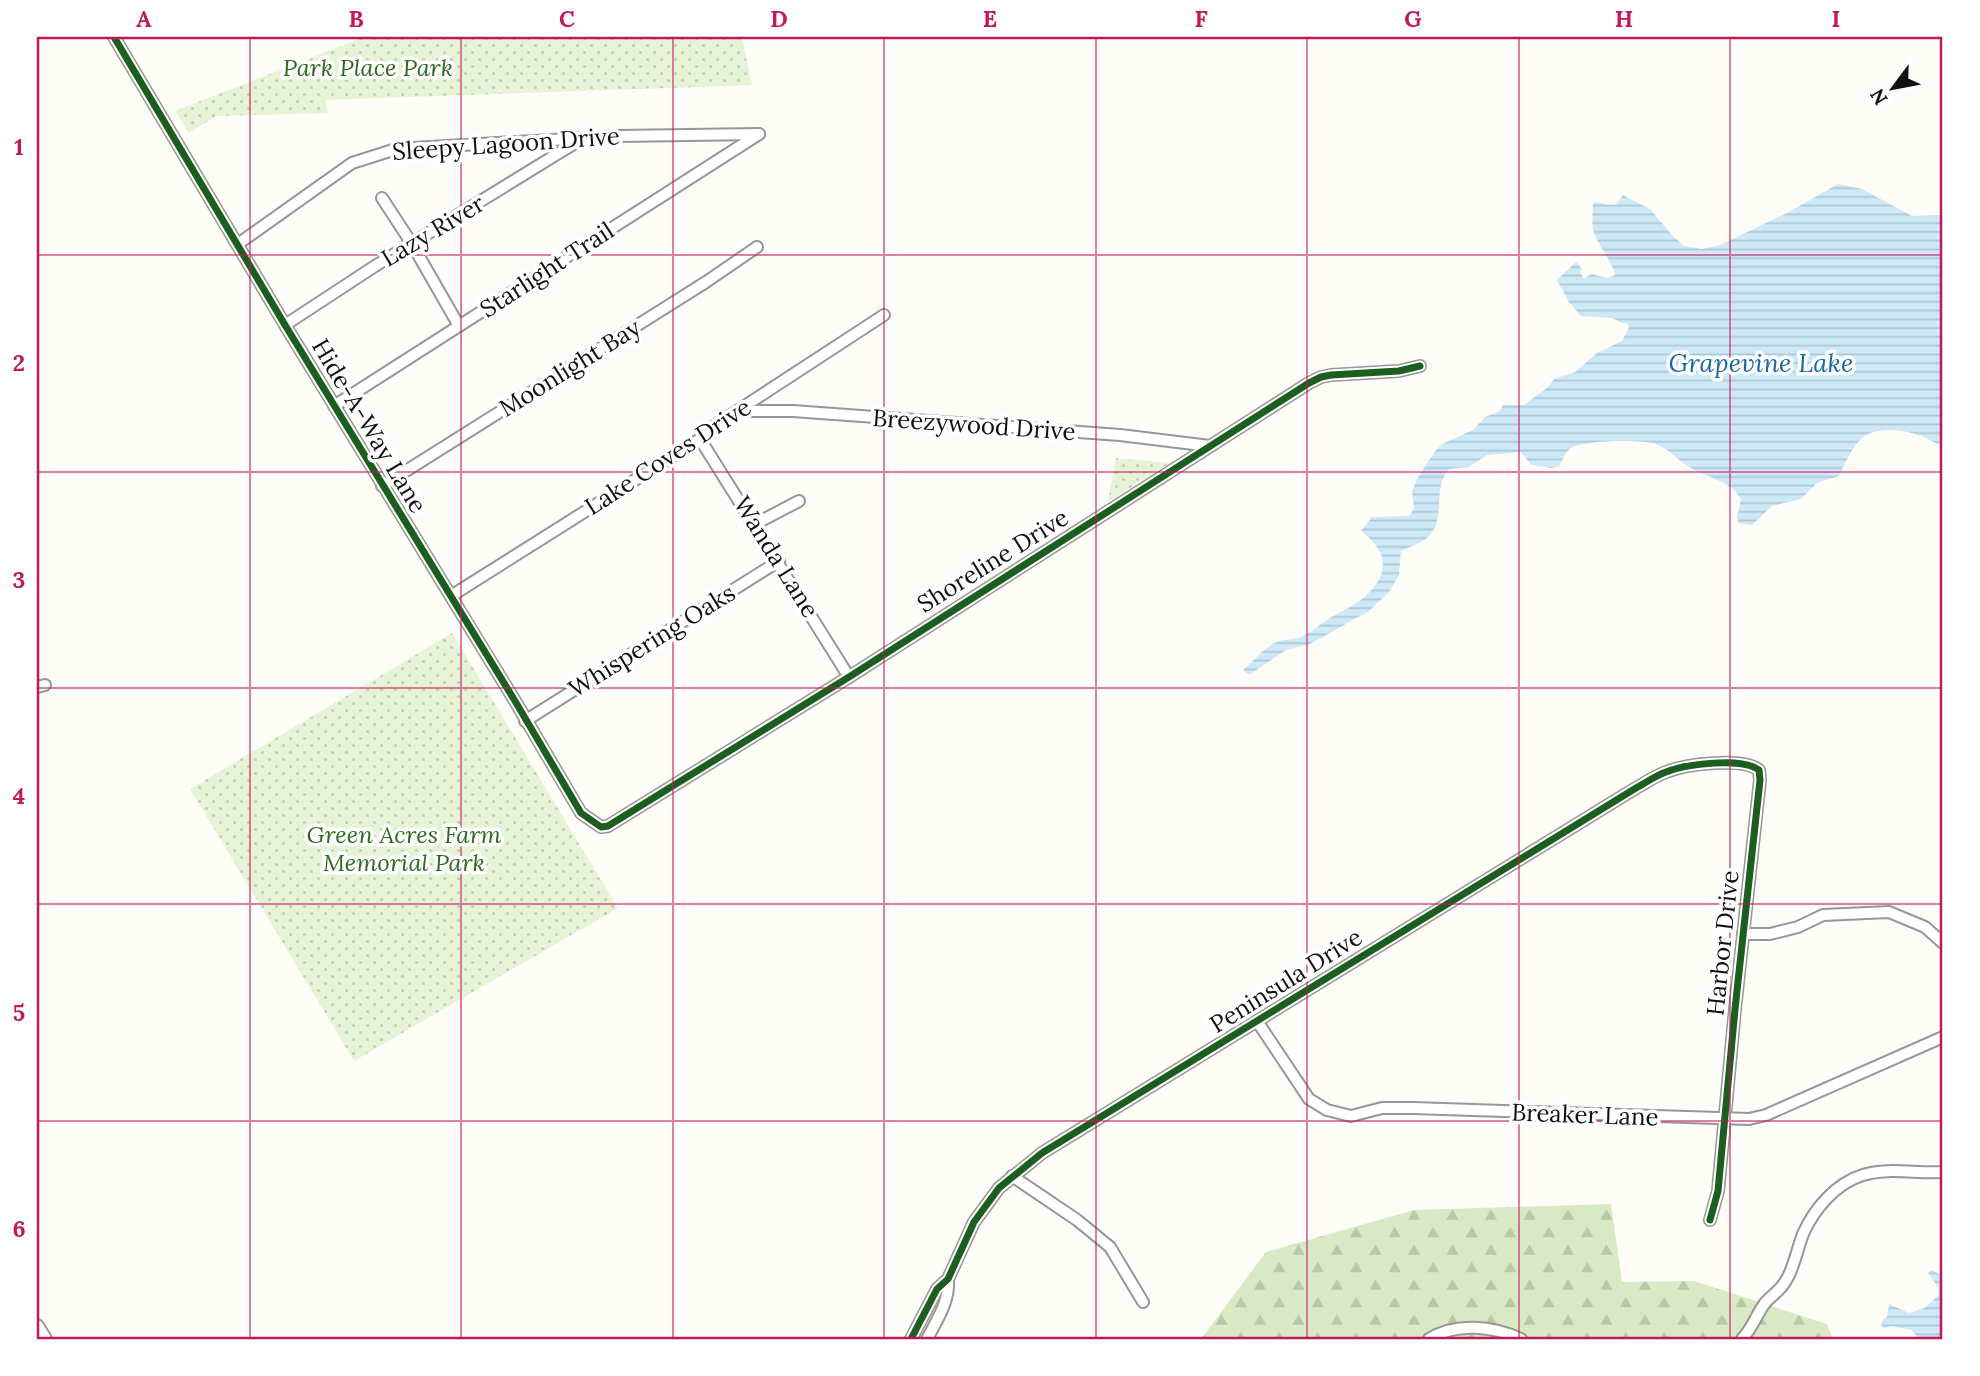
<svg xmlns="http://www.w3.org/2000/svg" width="1980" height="1376" font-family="Lora,serif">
<defs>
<pattern id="forest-firs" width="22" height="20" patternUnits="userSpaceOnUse" patternTransform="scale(1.75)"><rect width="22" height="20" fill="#d8eac5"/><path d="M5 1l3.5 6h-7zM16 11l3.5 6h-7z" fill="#b8c8a8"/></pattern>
<pattern id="park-dots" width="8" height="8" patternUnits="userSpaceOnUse" patternTransform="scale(1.75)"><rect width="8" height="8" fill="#e7f3d7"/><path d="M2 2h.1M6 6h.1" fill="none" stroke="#c5cfb8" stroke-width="1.8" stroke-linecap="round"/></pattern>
<pattern id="water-rules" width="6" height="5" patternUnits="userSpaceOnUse" patternTransform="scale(1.75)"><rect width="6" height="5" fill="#cde8f7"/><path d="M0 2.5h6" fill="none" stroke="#afc6d3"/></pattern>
</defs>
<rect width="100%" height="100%" fill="#fdfcf7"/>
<path fill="url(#forest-firs)" d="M 1611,1204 L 1622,1282 L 1694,1281 L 1827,1324 L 1833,1339 L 1201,1339 L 1266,1252 L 1414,1210 Z"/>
<g fill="url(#park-dots)">
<path d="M 364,37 L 742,37 L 752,85 L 324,100 L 329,113 L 216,116 L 189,133 L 175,111 Z"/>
<path d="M 1116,458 L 1170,463 L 1108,502 Z"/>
<path d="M 452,633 L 618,908 L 354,1061 L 190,789 Z"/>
</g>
<g fill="url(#water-rules)">
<path d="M 1838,184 L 1862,189 L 1912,216 L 1943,215 L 1943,446 C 1936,444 1931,440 1924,437 C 1906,430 1876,425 1861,439 C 1852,447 1844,465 1839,476 L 1817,483 L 1801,499 L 1772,506 L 1752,525 L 1739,523 L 1737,518 L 1741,499 C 1733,483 1711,478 1696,471 C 1681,464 1671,450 1656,444 C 1644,439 1581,440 1571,448 C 1565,452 1563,460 1559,466 L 1552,468 L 1531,465 L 1521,452 L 1487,455 L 1469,467 L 1449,469 C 1431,489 1448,519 1427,538 C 1420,543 1409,547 1401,551 L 1399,575 L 1389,592 L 1369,611 L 1310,644 L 1286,650 L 1249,675 L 1243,670 C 1253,662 1264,647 1277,642 C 1285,639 1295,640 1303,636 C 1315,631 1324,620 1335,615 C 1372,598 1407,565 1361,531 L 1372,517 L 1410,516 L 1414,507 L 1412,492 L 1417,479 L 1436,450 L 1444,443 L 1473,430 L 1485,417 L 1500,411 L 1503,405 L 1524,405 L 1548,387 L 1554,379 L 1575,372 L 1597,353 L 1622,341 L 1629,327 L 1627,323 L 1622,323 L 1612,318 L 1581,316 L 1569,302 L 1557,280 L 1576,262 L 1582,269 L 1580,272 L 1584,279 L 1591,274 L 1608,278 L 1615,275 C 1612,261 1599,247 1594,233 C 1591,225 1593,212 1593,203 C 1600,200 1611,209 1617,203 C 1620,201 1621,197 1623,195 L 1650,209 L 1673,236 L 1684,246 L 1702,249 L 1720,245 L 1787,213 Z"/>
<path d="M 1931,1270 L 1943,1276 L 1943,1339 L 1919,1339 L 1912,1330 L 1891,1326 L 1884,1328 L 1881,1325 L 1883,1320 L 1887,1317 L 1889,1304 L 1909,1313 L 1924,1308 L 1938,1296 L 1939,1289 L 1928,1273 Z"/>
</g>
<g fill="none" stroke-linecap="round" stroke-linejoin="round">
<defs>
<g id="minor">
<path d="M 114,37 L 285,325 L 515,701 L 581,813 L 601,827 L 608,826 L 849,677 L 1309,383 L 1321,377 L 1331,375 L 1399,371 L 1420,366"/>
<path d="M 382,198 L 412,244 L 459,326"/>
<path d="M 238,244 L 352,163 L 396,149 L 618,136 L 759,134"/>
<path d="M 285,325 L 375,266 L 580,140"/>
<path d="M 334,406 L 759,134"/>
<path d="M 739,411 L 793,411 L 1120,435 L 1210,446"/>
<path d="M 700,439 L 849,677"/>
<path d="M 382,486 L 706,282 L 757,247"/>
<path d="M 755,524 L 799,501"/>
<path d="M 451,596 L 700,439 L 714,426 L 884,315"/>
<path d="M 37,687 L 45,685"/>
<path d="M 525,721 L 779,561"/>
<path d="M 1743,934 L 1770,934 L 1798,927 L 1823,915 L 1889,912 L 1925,927 L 1943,943"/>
<path d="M 1257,1021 L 1309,1099 L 1327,1110 L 1351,1116 L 1382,1108 L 1413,1108 L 1749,1119 L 1766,1115 L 1943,1037"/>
<path d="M 1012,1176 L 1077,1220 L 1110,1247 L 1143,1302"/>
<path d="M 911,1339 L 937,1289 L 948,1279 L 974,1222 L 999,1188 L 1042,1153 L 1636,788 C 1645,783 1655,776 1666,772 C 1686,764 1742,757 1759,770 L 1760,780 L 1735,1009 L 1718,1191 L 1710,1220"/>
<path d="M 927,1339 C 937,1320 950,1301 948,1279"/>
<path d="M 1429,1339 C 1456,1322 1493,1326 1521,1339"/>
<path d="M 1742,1339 C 1752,1329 1756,1315 1765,1303 C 1775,1292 1781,1291 1789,1275 C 1795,1262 1798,1247 1803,1234 C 1814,1209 1836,1183 1863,1175 C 1888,1167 1917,1174 1943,1172"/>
</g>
<path id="tertiary" d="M 37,1326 L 45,1339"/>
</defs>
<use href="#minor" stroke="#979795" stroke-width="14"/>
<use href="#tertiary" stroke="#979795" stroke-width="16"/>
<use href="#minor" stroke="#fffffe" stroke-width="10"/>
<use href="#tertiary" stroke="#fffffe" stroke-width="12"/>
<defs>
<g id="cycleway">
<path d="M 114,37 L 285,325 L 515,701 L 581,813 L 601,827 L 608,826 L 849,677 L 1309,383 L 1321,377 L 1331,375 L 1399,371 L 1420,366"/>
<path d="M 911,1339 L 937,1289 L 948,1279 L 974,1222 L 999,1188 L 1042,1153 L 1636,788 C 1645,783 1655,776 1666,772 C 1686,764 1742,757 1759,770 L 1760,780 L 1735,1009 L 1718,1191 L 1710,1220"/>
</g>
</defs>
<use href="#cycleway" stroke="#fff" stroke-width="11"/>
<use href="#cycleway" stroke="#1b5e20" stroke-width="7"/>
</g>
<path fill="none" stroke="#c2185b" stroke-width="2" stroke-opacity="0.55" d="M 250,37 L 250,1339M 461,37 L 461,1339M 673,37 L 673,1339M 884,37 L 884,1339M 1096,37 L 1096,1339M 1307,37 L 1307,1339M 1519,37 L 1519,1339M 1730,37 L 1730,1339M 37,255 L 1943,255M 37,472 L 1943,472M 37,688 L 1943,688M 37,904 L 1943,904M 37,1121 L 1943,1121"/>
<g text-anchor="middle" stroke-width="7" stroke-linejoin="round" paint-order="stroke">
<g font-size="24" font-style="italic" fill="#2f6b1f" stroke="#fff">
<text x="368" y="76">Park Place Park</text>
<text x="404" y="843">Green Acres Farm<tspan x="404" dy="28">Memorial Park</tspan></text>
</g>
<g font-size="24" fill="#111" stroke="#fff">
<text transform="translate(506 144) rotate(-4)" y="8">Sleepy Lagoon Drive</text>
<text transform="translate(433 231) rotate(-31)" y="8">Lazy River</text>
<text transform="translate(547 270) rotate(-33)" y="8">Starlight Trail</text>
<text transform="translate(570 368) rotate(-32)" y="8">Moonlight Bay</text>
<text transform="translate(974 425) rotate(4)" y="8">Breezywood Drive</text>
<text transform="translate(369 426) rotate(59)" y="8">Hide-A-Way Lane</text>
<text transform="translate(668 457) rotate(-33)" y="8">Lake Coves Drive</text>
<text transform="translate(776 557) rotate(58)" y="8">Wanda Lane</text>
<text transform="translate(993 561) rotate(-32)" y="8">Shoreline Drive</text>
<text transform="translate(652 641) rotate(-32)" y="8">Whispering Oaks</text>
<text transform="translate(1723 943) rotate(-84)" y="8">Harbor Drive</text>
<text transform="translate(1286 981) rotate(-32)" y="8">Peninsula Drive</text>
<text transform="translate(1585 1115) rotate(2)" y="8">Breaker Lane</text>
</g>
<g font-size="26" font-style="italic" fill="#1768a6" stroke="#fff">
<text x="1761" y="372">Grapevine Lake</text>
</g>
</g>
<rect width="1980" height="1376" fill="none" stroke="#ffffff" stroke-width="77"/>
<g transform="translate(1893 88) rotate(238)" stroke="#ffffff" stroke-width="5" paint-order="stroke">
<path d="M0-5L12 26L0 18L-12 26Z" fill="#111111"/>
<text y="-10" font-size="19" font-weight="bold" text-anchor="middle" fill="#111111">N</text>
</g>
<rect x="38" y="38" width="1903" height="1300" fill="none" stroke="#c2185b" stroke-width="2.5"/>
<g font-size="23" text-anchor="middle" font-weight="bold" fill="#c2185b">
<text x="144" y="27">A</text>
<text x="356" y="27">B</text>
<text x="567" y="27">C</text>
<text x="779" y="27">D</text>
<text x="990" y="27">E</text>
<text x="1201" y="27">F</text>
<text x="1413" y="27">G</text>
<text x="1624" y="27">H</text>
<text x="1836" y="27">I</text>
<text x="19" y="155">1</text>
<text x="19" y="371">2</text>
<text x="19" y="588">3</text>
<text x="19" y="804">4</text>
<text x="19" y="1021">5</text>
<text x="19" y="1237">6</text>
</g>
</svg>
